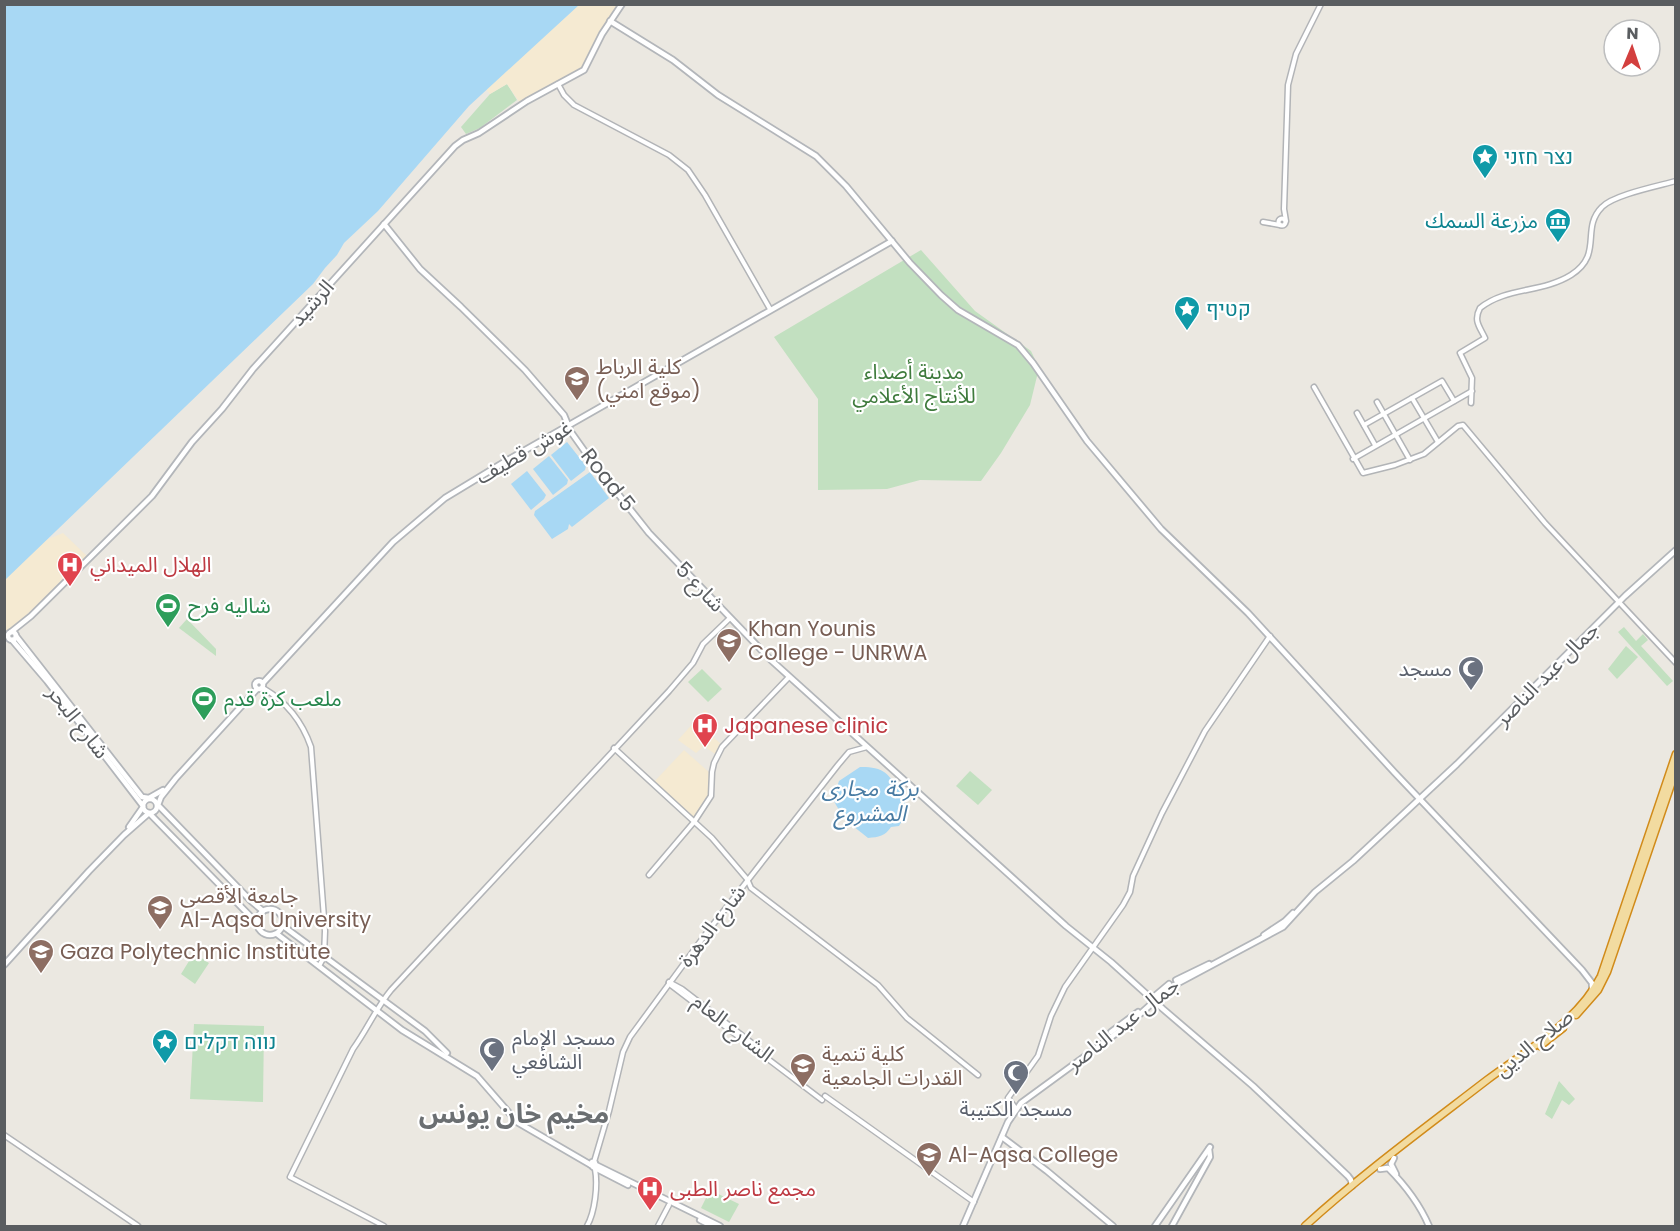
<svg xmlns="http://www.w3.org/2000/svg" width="1680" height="1231" font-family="Poppins,'Noto Sans Arabic',Heebo,sans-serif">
<rect width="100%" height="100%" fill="#ebe8e1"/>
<g fill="#c2e0c0">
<path d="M 507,84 L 517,100 L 480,128 L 466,134 L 461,127 L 490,94 Z"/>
<path d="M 921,250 L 975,311 L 1031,351 L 1039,368 L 1030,405 L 1001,453 L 981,481 L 920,480 L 887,489 L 818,490 L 818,399 L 774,337 Z"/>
<path d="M 187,619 L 216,649 L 216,656 L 179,628 Z"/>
<path d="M 1624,627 L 1636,641 L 1643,634 L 1648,640 L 1641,646 L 1673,681 L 1667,686 L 1618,632 Z"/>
<path d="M 1626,646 L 1638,657 L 1617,679 L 1608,669 Z"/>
<path d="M 702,669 L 722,689 L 708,702 L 688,682 Z"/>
<path d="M 970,771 L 992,790 L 978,805 L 956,786 Z"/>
<path d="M 194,953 L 209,963 L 195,984 L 181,974 Z"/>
<path d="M 194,1024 L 264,1026 L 263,1102 L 190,1099 Z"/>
<path d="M 1559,1081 L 1575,1099 L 1569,1105 L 1562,1100 L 1552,1119 L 1545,1114 Z"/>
<path d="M 710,1190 L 739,1204 L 729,1222 L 701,1208 Z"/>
</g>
<g fill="#f5ead2">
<path d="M 578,5 L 620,5 L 600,35 L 585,67 L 520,103 L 507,84 L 490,94 L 483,86 L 566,17 Z"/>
<path d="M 63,533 L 88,557 L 5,638 L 5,575 L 36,544 Z"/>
<path d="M 705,710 L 712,717 L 703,728 L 721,744 L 715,754 L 704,746 L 696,753 L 678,740 Z"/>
<path d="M 684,750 L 710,773 L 710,797 L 695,817 L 692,817 L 653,783 Z"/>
</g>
<g fill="#a8d8f4">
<path d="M 5,4 L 579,5 L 469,106 L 378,211 L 344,243 L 337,255 L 325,268 L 313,284 L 5,580 Z"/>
<path d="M 567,442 L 586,466 L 585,470 L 571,481 L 551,455 Z"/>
<path d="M 549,456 L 568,480 L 567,484 L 553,495 L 533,469 Z"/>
<path d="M 527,471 L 546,495 L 544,499 L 531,510 L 511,484 Z"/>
<path d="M 590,472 L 609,498 L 572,527 L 569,524 L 568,529 L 552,539 L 534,515 L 535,511 Z"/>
<path d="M 860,767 C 868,767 876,767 884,772 C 893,778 910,803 906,814 C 905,818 901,822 899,826 L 891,827 C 885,836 879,837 868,838 C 853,826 841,817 833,799 L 839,781 Z"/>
</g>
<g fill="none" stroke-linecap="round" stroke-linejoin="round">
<defs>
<g id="tertiary">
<path d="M 558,84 L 564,95 L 574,105 L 669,155 L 688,170 L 705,195 L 770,309"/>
<circle cx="1282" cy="222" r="3.5"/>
<path d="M 1286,221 L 1284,209 L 1288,85 L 1296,54 L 1321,4"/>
<path d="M 1263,222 L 1280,225"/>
<path d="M 1314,387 L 1363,473 L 1395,465 L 1424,454 L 1458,426 L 1463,425 L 1545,523 L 1676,663"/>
<path d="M 1412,398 L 1438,442"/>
<path d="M 1377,402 L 1410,460"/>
<path d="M 1471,403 L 1472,378 L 1460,353 L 1485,338 C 1480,327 1473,321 1480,308 C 1506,287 1542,293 1571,275 C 1604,254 1580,229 1602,207 C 1613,195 1658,186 1676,181"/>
<path d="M 1357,413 L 1375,445"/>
<path d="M 1364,425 L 1442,381 L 1454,401"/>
<path d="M 1353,459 L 1472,391"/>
<path d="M 263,688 C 287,702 302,721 311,747 L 325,931 L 324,957 L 319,966"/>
<path d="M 614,748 L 712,838 L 747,879 L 751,888 L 878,985 L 907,1018 L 978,1075"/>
<path d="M 649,875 L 694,822 L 711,796 L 712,772 L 714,763 L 722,747 L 789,677"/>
<path d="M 669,982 L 682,989 L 752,1043"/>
<path d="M 669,983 L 672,986 L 822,1100"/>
<path d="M 825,1096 L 974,1202"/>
<path d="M 1016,1109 L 1008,1098 L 1038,1056 L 1051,1016 L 1065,987 L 1123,905 L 1130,892 L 1133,876 L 1162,813 L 1205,731 L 1270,636"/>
<path d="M 4,1135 L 138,1226"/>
<path d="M 594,1162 L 609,1111 L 623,1052 L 630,1037 L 708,931 L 838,765 L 849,752 L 867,747"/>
<path d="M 384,1226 L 290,1177 L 353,1049 C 367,1030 376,1008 391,990 L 669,691 L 693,663 L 703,644 L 730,618"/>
<path d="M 587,1226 C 595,1212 598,1185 595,1169"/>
<path d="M 658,1226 L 669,1205"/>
</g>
<g id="secondary">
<path d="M 610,21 L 673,60 L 718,95 L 816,156 L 846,186 L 910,263 L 941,295 L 958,310 L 1018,345 L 1033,363 L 1087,441 L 1161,529 L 1248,613 L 1395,773 L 1582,970 L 1592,983 L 1592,990"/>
<path d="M 384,224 L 420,269 L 461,307 L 525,370 L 564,415 L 571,432 L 588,456 L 649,533 L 771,660 L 1066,926 L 1111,962 L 1163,1009 L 1253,1086 L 1348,1176 L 1351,1180 L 1352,1186"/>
<path d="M 11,632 L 31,616 L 152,496 L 192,442 L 222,409 L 253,369 L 455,146 L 463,140 L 479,133 L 527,101 L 584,70 L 602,34 L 622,4"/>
<circle cx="12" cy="636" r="4"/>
<path d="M 16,636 L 142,797 L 149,798 L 163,790"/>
<path d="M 12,640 L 47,681 L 143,806"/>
<circle cx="259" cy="685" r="4"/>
<path d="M 263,683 L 393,542 L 445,498 L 506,461 L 892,241"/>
<path d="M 257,689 L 176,778 L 161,797 L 158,805 L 251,901 L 263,911"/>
<circle cx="150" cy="806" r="7"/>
<path d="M 129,827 L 143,807"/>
<circle cx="270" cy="922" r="13"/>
<path d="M 283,926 L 425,1031 L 447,1053"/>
<path d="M 277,934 L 402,1030 L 477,1076 L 517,1122 L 591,1165"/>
<path d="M 1264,935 L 1285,921 L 1293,913"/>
<path d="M 4,965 L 89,871 L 124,835 L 149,813 L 256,922"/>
<path d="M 1176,980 L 1209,964"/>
<path d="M 1150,1000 L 1169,984"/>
<path d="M 1111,1032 L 1138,1012"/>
<path d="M 1002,1137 L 1047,1171 L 1113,1226"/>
<path d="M 1394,1158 L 1391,1164 L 1396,1174"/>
<path d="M 592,1162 L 595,1163 L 594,1167 L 591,1165 Z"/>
<path d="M 596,1165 L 720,1226"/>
<path d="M 593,1167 L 628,1185"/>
<path d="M 1380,1169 L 1388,1168 C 1404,1184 1420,1205 1429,1226"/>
<path d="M 700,1220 L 712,1226"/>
<path d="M 963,1226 L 1008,1122 L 1021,1103 L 1129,1024 L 1169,988 L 1283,927 L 1315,892 L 1353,861 L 1457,764 L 1625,596 L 1676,550"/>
<path d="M 1155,1226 L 1210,1147"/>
<path d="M 1172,1226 L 1210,1157 L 1209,1149"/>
</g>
<g id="trunk">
<path d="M 1576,1015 L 1598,990 L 1607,972 L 1676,770"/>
<path d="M 1540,1046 L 1563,1028"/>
<path d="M 1305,1226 C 1362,1174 1426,1127 1487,1080 C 1527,1050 1578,1022 1601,976 L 1676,754"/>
</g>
</defs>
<use href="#tertiary" stroke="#b2b4b7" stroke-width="7"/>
<use href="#secondary" stroke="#b3b6ba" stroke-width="8"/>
<use href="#trunk" stroke="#d18b1a" stroke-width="9"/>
<use href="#tertiary" stroke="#fff" stroke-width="4"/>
<use href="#secondary" stroke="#fff" stroke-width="4.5"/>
<use href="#trunk" stroke="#f2dba0" stroke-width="6"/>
</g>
<defs>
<symbol id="sight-pin" viewBox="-11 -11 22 30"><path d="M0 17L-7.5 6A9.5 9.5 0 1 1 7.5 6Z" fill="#0f9aa8" stroke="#fff"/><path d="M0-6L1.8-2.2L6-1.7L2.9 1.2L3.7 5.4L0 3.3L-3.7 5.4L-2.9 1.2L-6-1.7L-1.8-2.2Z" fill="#fff"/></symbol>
<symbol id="museum-pin" viewBox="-11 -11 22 30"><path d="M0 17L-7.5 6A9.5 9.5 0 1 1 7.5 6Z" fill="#0f9aa8" stroke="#fff"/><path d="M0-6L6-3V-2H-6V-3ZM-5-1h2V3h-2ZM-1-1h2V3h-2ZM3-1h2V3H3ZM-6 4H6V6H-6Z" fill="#fff"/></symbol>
<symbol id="university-pin" viewBox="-11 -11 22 30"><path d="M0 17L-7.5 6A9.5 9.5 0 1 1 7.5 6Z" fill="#8d6e63" stroke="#fff"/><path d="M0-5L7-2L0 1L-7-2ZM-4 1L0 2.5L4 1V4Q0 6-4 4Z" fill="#fff"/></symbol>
<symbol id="hospital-pin" viewBox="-11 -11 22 30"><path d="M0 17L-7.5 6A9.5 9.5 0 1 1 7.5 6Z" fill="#e0444e" stroke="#fff"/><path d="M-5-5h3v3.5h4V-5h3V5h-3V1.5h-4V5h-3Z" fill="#fff"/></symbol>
<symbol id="stadium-pin" viewBox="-11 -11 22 30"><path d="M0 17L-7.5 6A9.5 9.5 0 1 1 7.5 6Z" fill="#2e9e5b" stroke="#fff"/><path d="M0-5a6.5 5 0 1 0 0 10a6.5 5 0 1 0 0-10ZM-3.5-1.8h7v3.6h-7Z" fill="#fff"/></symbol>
<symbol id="mosque-pin" viewBox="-11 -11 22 30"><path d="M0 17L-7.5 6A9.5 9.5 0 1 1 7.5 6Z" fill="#6b7280" stroke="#fff"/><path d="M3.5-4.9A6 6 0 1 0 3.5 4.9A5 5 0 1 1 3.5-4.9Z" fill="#fff"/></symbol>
</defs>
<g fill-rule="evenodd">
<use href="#sight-pin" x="1470" y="142" width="30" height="40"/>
<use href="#museum-pin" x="1543" y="206" width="30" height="40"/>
<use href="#sight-pin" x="1172" y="294" width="30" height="40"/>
<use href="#university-pin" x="562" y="364" width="30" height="40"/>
<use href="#hospital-pin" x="55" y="550" width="30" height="40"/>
<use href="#stadium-pin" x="153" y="591" width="30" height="40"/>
<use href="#university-pin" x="714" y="626" width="30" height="40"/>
<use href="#mosque-pin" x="1456" y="654" width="30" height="40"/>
<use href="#stadium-pin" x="189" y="684" width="30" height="40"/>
<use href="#hospital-pin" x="690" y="711" width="30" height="40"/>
<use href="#university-pin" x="145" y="893" width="30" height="40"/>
<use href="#university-pin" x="26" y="937" width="30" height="40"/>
<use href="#sight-pin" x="150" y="1027" width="30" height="40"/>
<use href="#mosque-pin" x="477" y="1035" width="30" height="40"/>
<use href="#university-pin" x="788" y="1051" width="30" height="40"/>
<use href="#mosque-pin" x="1001" y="1058" width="30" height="40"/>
<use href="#university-pin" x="914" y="1140" width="30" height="40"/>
<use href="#hospital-pin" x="635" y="1174" width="30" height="40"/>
</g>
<g text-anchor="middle" stroke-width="4.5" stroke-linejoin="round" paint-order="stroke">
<g font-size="21" fill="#0d838f" stroke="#fff" text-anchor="start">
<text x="1504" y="164">נצר חזני</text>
<text x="1538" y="228" text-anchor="end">مزرعة السمك</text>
<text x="1206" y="316">קטיף</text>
<text x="184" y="1049">נווה דקלים</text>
</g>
<g font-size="21" fill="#5a5d60" stroke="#fff">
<text transform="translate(312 303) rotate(-48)" y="7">الرشيد</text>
<text transform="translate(524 452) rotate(-30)" y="7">غوش قطيف</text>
<text transform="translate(608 480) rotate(52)" y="7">Road 5</text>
<text transform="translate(700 587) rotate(46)" y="7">شارع 5</text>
<text transform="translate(1547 674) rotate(-45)" y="7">جمال عبد الناصر</text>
<text transform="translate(78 722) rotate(52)" y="7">شارع البحر</text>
<text transform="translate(712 926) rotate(-53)" y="7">شارع الدهرة</text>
<text transform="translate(1123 1024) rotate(-38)" y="7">جمال عبد الناصر</text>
<text transform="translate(733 1028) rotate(38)" y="7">الشارع العام</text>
<text transform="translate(1534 1043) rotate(-39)" y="7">صلاح الدين</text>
</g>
<g font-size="21" fill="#785e54" stroke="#fff" text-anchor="start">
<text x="596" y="374">كلية الرباط<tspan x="596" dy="24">(موقع امني)</tspan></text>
<text x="748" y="636">Khan Younis<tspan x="748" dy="24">College - UNRWA</tspan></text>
<text x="180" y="903">جامعة الأقصى<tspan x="180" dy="24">Al-Aqsa University</tspan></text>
<text x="60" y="959">Gaza Polytechnic Institute</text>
<text x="822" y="1061">كلية تنمية<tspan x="822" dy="24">القدرات الجامعية</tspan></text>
<text x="948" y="1162">Al-Aqsa College</text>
</g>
<g font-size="21" fill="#3f7b3d" stroke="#fff">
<text x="914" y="379">مدينة أصداء<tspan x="914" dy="24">للأنتاج الأعلامي</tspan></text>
</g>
<g font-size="21" fill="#be3a42" stroke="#fff" text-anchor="start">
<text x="90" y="572">الهلال الميداني</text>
<text x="724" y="733">Japanese clinic</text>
<text x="670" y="1196">مجمع ناصر الطبى</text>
</g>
<g font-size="21" fill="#27864d" stroke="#fff" text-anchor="start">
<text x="188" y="613">شاليه فرح</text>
<text x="224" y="706">ملعب كرة قدم</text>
</g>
<g font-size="21" fill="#5b616d" stroke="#fff" text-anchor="end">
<text x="1452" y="676">مسجد</text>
<text x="512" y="1045" text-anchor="start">مسجد الإمام<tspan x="512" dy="24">الشافعي</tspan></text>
<text x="1016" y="1116" text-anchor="middle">مسجد الكتيبة</text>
</g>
<g font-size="22" font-style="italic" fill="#487ba3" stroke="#fff">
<text x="870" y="796">بركة مجارى<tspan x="870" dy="25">المشروع</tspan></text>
</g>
<g font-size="27" font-weight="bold" fill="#6b6f72" stroke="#fff">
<text x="514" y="1123">مخيم خان يونس</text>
</g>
</g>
<rect width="1680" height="1231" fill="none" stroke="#5a5d60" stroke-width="12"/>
<g transform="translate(1632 48) rotate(2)"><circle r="28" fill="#ffffff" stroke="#bdbebf" stroke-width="1.5"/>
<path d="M0-4.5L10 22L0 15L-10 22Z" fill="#d33f3e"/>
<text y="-9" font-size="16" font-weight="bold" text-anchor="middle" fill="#5a5d60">N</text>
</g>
</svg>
